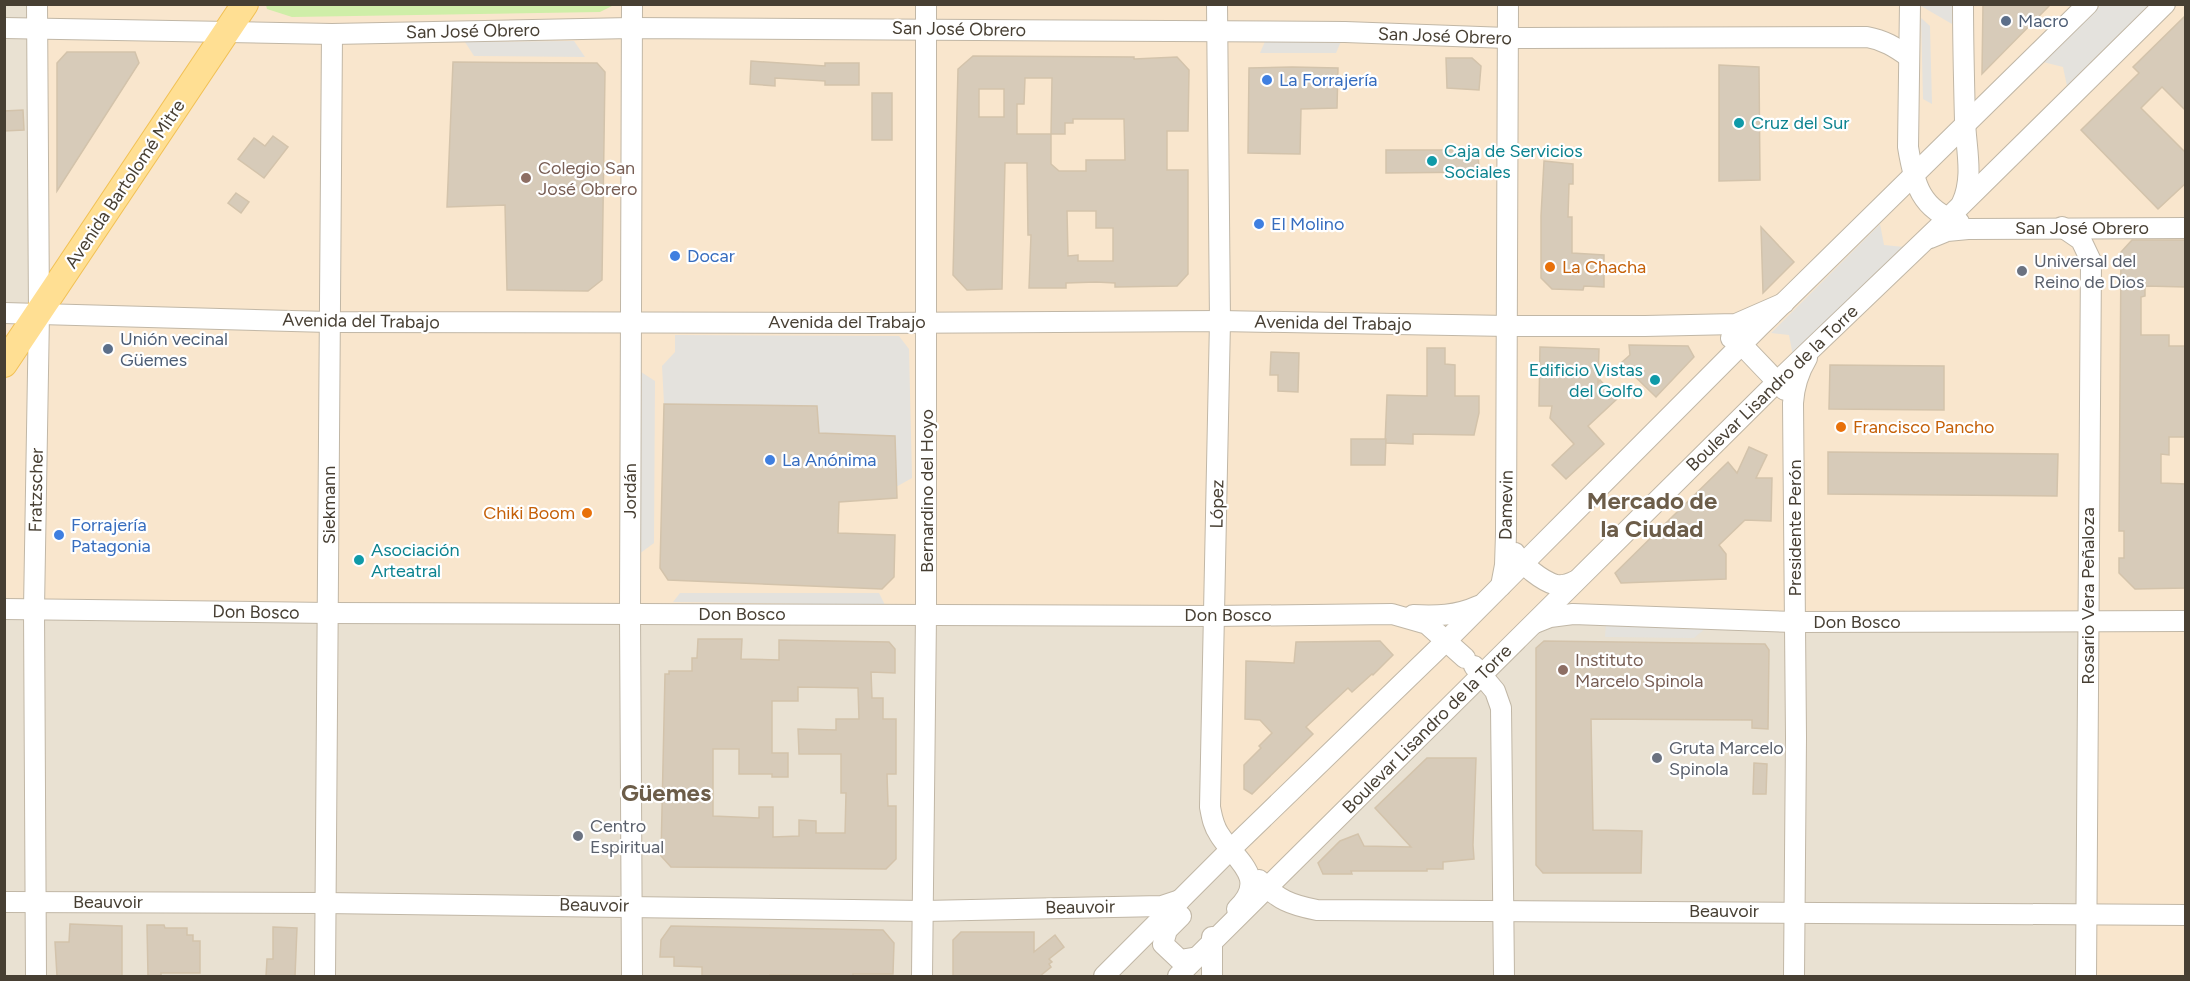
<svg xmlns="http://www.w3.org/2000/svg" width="2190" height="981" font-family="Figtree,sans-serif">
<rect width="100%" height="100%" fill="#f4efe5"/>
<rect fill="#e9e1d2" x="5" y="5" width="2180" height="971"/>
<path fill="#f9e6cd" d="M 37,5 L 2185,5 L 2185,976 L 2086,976 L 2087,621 L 1550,617 L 1267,889 L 1219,833 L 1215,616 L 5,609 L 4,313 L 38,313 Z"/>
<path fill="#cfeea8" d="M 266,5 L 266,4 L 614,5 L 600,12 L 292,17 L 267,9 Z"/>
<g fill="#e4e2dd">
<path d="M 1921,5 L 1952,5 L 1952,24 L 1921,6 Z"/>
<path d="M 2101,5 L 2149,5 L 2067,86 L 2063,67 L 2043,62 Z"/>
<path d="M 1921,18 L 1930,26 L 1932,104 L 1923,99 Z"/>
<path d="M 1269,32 L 1345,32 L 1336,53 L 1260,53 Z"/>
<path d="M 574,41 L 585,57 L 474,56 L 465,42 Z"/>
<path d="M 1880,224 L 1884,245 L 1904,247 L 1793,356 L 1789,335 L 1771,333 Z"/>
<path d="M 675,335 L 899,336 L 909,349 L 912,478 L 896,487 L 895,436 L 819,433 L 817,406 L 664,404 L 662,366 L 675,352 Z"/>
<path d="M 638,370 L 655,381 L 654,543 L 639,554 Z"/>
<path d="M 680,593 L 879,593 L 885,605 L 673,602 Z"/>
<path d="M 1606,623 L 1712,623 L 1694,638 L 1605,637 Z"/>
</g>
<g fill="#d7cbb9" stroke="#d3c3ab" stroke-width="1.5" fill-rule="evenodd">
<path d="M 1983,4 L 2051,4 L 1982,74 Z"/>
<path d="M 2186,15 L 2186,111 L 2162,87 L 2141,108 L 2186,153 L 2186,183 L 2158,209 L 2081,130 L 2139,73 L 2133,67 Z"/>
<path d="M 67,52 L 135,52 L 139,63 L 57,191 L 57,63 Z"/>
<path d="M 973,56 L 1134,57 L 1134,59 L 1177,57 L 1189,70 L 1188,131 L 1167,131 L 1167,170 L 1188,170 L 1188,274 L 1177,286 L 1115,287 L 1115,283 L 1096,282 L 1066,283 L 1066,288 L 1029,288 L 1031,235 L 1028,235 L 1027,163 L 1005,163 L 1002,289 L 967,290 L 953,275 L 958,69 ZM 1025,78 L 1052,78 L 1051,134 L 1017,134 L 1017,104 L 1024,104 ZM 979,89 L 1004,89 L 1004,117 L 979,117 ZM 1073,119 L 1124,119 L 1125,160 L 1086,160 L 1086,171 L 1059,171 L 1051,164 L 1051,134 L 1065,134 L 1065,123 L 1073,123 ZM 1067,211 L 1096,211 L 1096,228 L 1113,228 L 1113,261 L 1078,261 L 1078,255 L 1068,256 Z"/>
<path d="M 1446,58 L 1472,58 L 1481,66 L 1479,90 L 1447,88 Z"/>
<path d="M 751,61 L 825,66 L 825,63 L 859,63 L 859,85 L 825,85 L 825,81 L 775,78 L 775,86 L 750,84 Z"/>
<path d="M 453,62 L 597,63 L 605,72 L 602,280 L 588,291 L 507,290 L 505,205 L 447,207 Z"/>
<path d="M 1719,65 L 1759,67 L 1760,180 L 1719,181 Z"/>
<path d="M 1292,67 L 1338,68 L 1337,108 L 1301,109 L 1300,154 L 1248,153 L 1249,68 Z"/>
<rect x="872" y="93" width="20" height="47"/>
<path d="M 23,110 L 24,130 L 4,131 L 4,111 Z"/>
<path d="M 273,136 L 288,147 L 264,178 L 238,159 L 254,138 L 265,146 Z"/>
<path d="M 1386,150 L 1478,150 L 1479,172 L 1386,173 Z"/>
<path d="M 1544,161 L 1573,164 L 1573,184 L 1569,184 L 1568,217 L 1572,217 L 1572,253 L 1604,255 L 1604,287 L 1584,286 L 1583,290 L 1552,289 L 1541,278 L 1541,216 Z"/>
<path d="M 236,193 L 249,202 L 241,213 L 228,203 Z"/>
<path d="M 1761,227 L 1794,262 L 1763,293 Z"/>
<path d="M 2132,240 L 2186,240 L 2186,287 L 2145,286 L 2145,296 L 2141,297 L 2141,335 L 2169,335 L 2169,346 L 2186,346 L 2186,437 L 2169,437 L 2169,455 L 2161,454 L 2161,483 L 2186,484 L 2186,588 L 2135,589 L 2119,573 L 2119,558 L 2124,558 L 2124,531 L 2119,531 L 2121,252 Z"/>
<path d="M 1629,345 L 1688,346 L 1694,357 L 1656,397 L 1621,363 L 1630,355 Z"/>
<path d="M 1540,347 L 1599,349 L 1598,383 L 1600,380 L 1617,399 L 1588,426 L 1604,444 L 1566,479 L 1552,465 L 1574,444 L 1550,418 L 1552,406 L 1539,406 Z"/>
<path d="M 1427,348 L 1445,348 L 1445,364 L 1455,365 L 1455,396 L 1479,396 L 1479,413 L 1474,435 L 1413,434 L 1413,444 L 1385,443 L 1387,395 L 1427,396 Z"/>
<path d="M 1271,352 L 1299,353 L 1298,392 L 1278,391 L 1278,375 L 1270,375 Z"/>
<path d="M 1830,365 L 1944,366 L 1944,410 L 1829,409 Z"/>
<path d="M 664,404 L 817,406 L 819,433 L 895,436 L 897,498 L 839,502 L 838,533 L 895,535 L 894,577 L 882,589 L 668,580 L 660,568 Z"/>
<path d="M 1351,439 L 1386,439 L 1385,465 L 1351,465 Z"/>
<path d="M 1749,447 L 1767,455 L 1756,478 L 1772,478 L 1771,521 L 1745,520 L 1719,545 L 1726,554 L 1726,579 L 1621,583 L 1615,573 L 1728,462 L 1737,473 Z"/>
<path d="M 1828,452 L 2058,454 L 2057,496 L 1828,494 Z"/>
<path d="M 698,639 L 742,639 L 741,659 L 779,660 L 779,640 L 889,642 L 895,649 L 895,673 L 871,672 L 872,698 L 883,698 L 883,719 L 896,719 L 896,774 L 887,774 L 888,806 L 896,806 L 896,859 L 886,869 L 671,867 L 661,856 L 665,674 L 669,674 L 669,671 L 692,671 L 692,658 L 697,658 ZM 798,687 L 858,688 L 859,719 L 836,719 L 836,730 L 798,729 L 799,754 L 841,754 L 841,793 L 846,793 L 845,833 L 816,833 L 816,821 L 799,820 L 799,836 L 773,837 L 773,807 L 759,807 L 759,818 L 713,816 L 713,749 L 739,749 L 739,774 L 772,774 L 772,777 L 788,777 L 788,753 L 772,753 L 772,701 L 798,701 Z"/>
<path d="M 1380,641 L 1393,655 L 1373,675 L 1372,674 L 1352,692 L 1348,688 L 1306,727 L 1313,734 L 1252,794 L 1244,789 L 1244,765 L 1261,748 L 1259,746 L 1272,733 L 1260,720 L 1245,719 L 1246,661 L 1294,663 L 1296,642 Z"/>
<path d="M 1544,641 L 1765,644 L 1769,650 L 1768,729 L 1752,728 L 1752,720 L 1591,719 L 1593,830 L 1642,831 L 1641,873 L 1543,873 L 1536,865 L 1536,648 Z"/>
<path d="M 1427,758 L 1476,758 L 1473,845 L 1474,859 L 1443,862 L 1443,869 L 1427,869 L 1427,871 L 1351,871 L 1352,874 L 1323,874 L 1318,863 L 1340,841 L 1358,834 L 1364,846 L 1411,847 L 1375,808 Z"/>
<path d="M 1754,763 L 1767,764 L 1766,794 L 1753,794 Z"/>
<path d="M 70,924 L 122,926 L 122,976 L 57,976 L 55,942 L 69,942 Z"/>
<path d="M 147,925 L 164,925 L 165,928 L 187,928 L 187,935 L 193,935 L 193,941 L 200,941 L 200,973 L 161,973 L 161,976 L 148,976 Z"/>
<path d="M 671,926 L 883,930 L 894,943 L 893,974 L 853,974 L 853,976 L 770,975 L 770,976 L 702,976 L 702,967 L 674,966 L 674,957 L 660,957 L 661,940 Z"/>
<path d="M 273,927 L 297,928 L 295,976 L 266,976 L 267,959 L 273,959 Z"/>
<path d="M 961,932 L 1034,932 L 1034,952 L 1055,935 L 1064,947 L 1049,959 L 1052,962 L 1049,964 L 1051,967 L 1040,976 L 953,976 L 953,940 Z"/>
</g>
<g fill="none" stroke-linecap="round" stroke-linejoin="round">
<defs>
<g id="minor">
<path d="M 1217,4 L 1220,321 L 1210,807 C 1212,817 1213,825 1219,834 C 1234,859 1270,878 1237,909"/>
<path d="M 1910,4 L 1908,147 C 1914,184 1921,210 1959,222"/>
<path d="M 4,28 L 332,34 L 631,28 L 1345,32 L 1507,38 L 1867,37 C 1884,40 1895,47 1909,57"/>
<path d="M 1962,203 C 1974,177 1966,149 1965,121 C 1964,82 1963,43 1963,4"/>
<path d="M 2062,227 L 2081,240 L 2091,261 L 2086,976"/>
<path d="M 1930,238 L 1947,231 L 1968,229 L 2186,228"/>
<path d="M 4,313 L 329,322 L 867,323 L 1220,321 L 1508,326 L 1645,326 L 1736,324 L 1784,303"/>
<path d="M 1731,338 L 1742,345 L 1785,390"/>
<path d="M 1515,553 C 1522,565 1542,581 1556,585 C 1563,586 1569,584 1575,581"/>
<path d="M 1501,586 L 1505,565 L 1506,534 L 1508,4"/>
<path d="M 4,609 L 328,613 L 1215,616 L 1392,614 L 1427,624 L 1465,658"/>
<path d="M 1413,615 C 1436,616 1456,616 1478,606"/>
<path d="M 1535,623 L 1550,617 L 1573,614 L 1795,622 L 2186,621"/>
<path d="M 1474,666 L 1495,691 L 1501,708 L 1504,976"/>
<path d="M 1259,880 C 1278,900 1291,905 1317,910 L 2186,915"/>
<path d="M 4,902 L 325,903 L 924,911 L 1162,906 L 1180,900"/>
<path d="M 1181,916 L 1167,930 L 1163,944 L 1180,960 L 1198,957"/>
<path d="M 36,976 L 34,609 L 39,313 L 37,4"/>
<path d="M 325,976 L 332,34"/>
<path d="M 632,976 L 630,614 L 632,4"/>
<path d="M 922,976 L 926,614 L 926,4"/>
<path d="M 1104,976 L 1231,849 L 1447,640 L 1760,326 L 2088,4"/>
<path d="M 1178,976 L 1781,378 L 1945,221 L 2165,4"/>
<path d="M 1212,976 L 1212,937"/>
<path d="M 1794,976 L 1796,737 L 1793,403 C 1794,386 1798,373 1807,358"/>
</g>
<path id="major" d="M 4,364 L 245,4"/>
</defs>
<use href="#minor" stroke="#c1b7a6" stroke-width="22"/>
<use href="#major" stroke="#f2c155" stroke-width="28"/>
<use href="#minor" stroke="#fff" stroke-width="20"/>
<use href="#major" stroke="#ffdf93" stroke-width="26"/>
</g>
<g fill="#5c6f8a" stroke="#fff" stroke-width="2">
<circle cx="2006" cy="21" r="6"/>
<circle cx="108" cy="349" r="6"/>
</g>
<g fill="#3f7fe0" stroke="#fff" stroke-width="2">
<circle cx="1267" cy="80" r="6"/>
<circle cx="1259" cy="224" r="6"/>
<circle cx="675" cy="256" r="6"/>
<circle cx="770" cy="460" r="6"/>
<circle cx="59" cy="535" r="6"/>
</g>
<g fill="#0f9aa8" stroke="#fff" stroke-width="2">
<circle cx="1739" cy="123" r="6"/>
<circle cx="1432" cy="161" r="6"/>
<circle cx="1655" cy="380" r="6"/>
<circle cx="359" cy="560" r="6"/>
</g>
<g fill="#8d6e63" stroke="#fff" stroke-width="2">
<circle cx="526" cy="178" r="6"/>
<circle cx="1563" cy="670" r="6"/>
</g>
<g fill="#e8710a" stroke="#fff" stroke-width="2">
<circle cx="1550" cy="267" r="6"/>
<circle cx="1841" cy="427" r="6"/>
<circle cx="587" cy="513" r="6"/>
</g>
<g fill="#6b7280" stroke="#fff" stroke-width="2">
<circle cx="2022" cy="271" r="6"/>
<circle cx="1657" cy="758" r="6"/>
<circle cx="578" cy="836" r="6"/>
</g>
<g text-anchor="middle" stroke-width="4.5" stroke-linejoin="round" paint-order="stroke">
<g font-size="18" fill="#4e5e75" stroke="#fff" text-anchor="start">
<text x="2018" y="27">Macro</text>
<text x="120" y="345">Unión vecinal<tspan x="120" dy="21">Güemes</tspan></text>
</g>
<g font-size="18" fill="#473f33" stroke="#fff">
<text transform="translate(959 29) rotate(1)" y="6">San José Obrero</text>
<text transform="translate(473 31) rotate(-1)" y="6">San José Obrero</text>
<text transform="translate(1445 36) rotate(2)" y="6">San José Obrero</text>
<text transform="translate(125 184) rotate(-56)" y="6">Avenida Bartolomé Mitre</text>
<text x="2082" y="234">San José Obrero</text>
<text transform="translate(361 321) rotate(1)" y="6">Avenida del Trabajo</text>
<text x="847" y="328">Avenida del Trabajo</text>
<text transform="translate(1333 323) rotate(1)" y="6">Avenida del Trabajo</text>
<text transform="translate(1772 388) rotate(-44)" y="6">Boulevar Lisandro de la Torre</text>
<text transform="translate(36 490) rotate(-89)" y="6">Fratzscher</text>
<text transform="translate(630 491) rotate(-90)" y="6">Jordán</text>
<text transform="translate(927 491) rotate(-90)" y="6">Bernardino del Hoyo</text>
<text transform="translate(1217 504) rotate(-89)" y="6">López</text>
<text transform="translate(329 505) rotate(-90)" y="6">Siekmann</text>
<text transform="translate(1506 505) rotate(-89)" y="6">Damevin</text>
<text transform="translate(1795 528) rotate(-90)" y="6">Presidente Perón</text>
<text transform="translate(2088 596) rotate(-90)" y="6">Rosario Vera Peñaloza</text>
<text transform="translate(256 612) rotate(1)" y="6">Don Bosco</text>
<text x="742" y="620">Don Bosco</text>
<text x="1228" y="621">Don Bosco</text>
<text x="1857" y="628">Don Bosco</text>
<text transform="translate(1427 729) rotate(-45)" y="6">Boulevar Lisandro de la Torre</text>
<text x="108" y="908">Beauvoir</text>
<text transform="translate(594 905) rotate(1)" y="6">Beauvoir</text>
<text transform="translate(1080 907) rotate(-1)" y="6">Beauvoir</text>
<text x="1724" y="917">Beauvoir</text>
</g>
<g font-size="18" fill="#366cbe" stroke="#fff" text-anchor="start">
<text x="1279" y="86">La Forrajería</text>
<text x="1271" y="230">El Molino</text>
<text x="687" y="262">Docar</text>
<text x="782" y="466">La Anónima</text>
<text x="71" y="531">Forrajería<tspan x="71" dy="21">Patagonia</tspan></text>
</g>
<g font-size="18" fill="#0d838f" stroke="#fff" text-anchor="start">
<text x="1751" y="129">Cruz del Sur</text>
<text x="1444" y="157">Caja de Servicios<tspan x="1444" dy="21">Sociales</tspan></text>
<text x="1643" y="376" text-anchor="end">Edificio Vistas<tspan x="1643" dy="21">del Golfo</tspan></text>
<text x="371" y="556">Asociación<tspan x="371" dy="21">Arteatral</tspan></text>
</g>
<g font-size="18" fill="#785e54" stroke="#fff" text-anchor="start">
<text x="538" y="174">Colegio San<tspan x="538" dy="21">José Obrero</tspan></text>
<text x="1575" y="666">Instituto<tspan x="1575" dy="21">Marcelo Spinola</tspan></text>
</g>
<g font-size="18" fill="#5b616d" stroke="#fff" text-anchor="start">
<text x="2034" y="267">Universal del<tspan x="2034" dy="21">Reino de Dios</tspan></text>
<text x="1669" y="754">Gruta Marcelo<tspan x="1669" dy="21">Spinola</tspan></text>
<text x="590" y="832">Centro<tspan x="590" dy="21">Espiritual</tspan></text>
</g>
<g font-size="18" fill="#c56008" stroke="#fff" text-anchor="start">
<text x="1562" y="273">La Chacha</text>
<text x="1853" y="433">Francisco Pancho</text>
<text x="575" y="519" text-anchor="end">Chiki Boom</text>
</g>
<g font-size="24" font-weight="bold" fill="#6c5d49" stroke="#fff">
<text x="1652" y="509">Mercado de<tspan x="1652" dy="28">la Ciudad</tspan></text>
<text x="666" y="801">Güemes</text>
</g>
</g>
<rect width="2190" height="981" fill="none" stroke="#473f33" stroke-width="12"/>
</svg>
